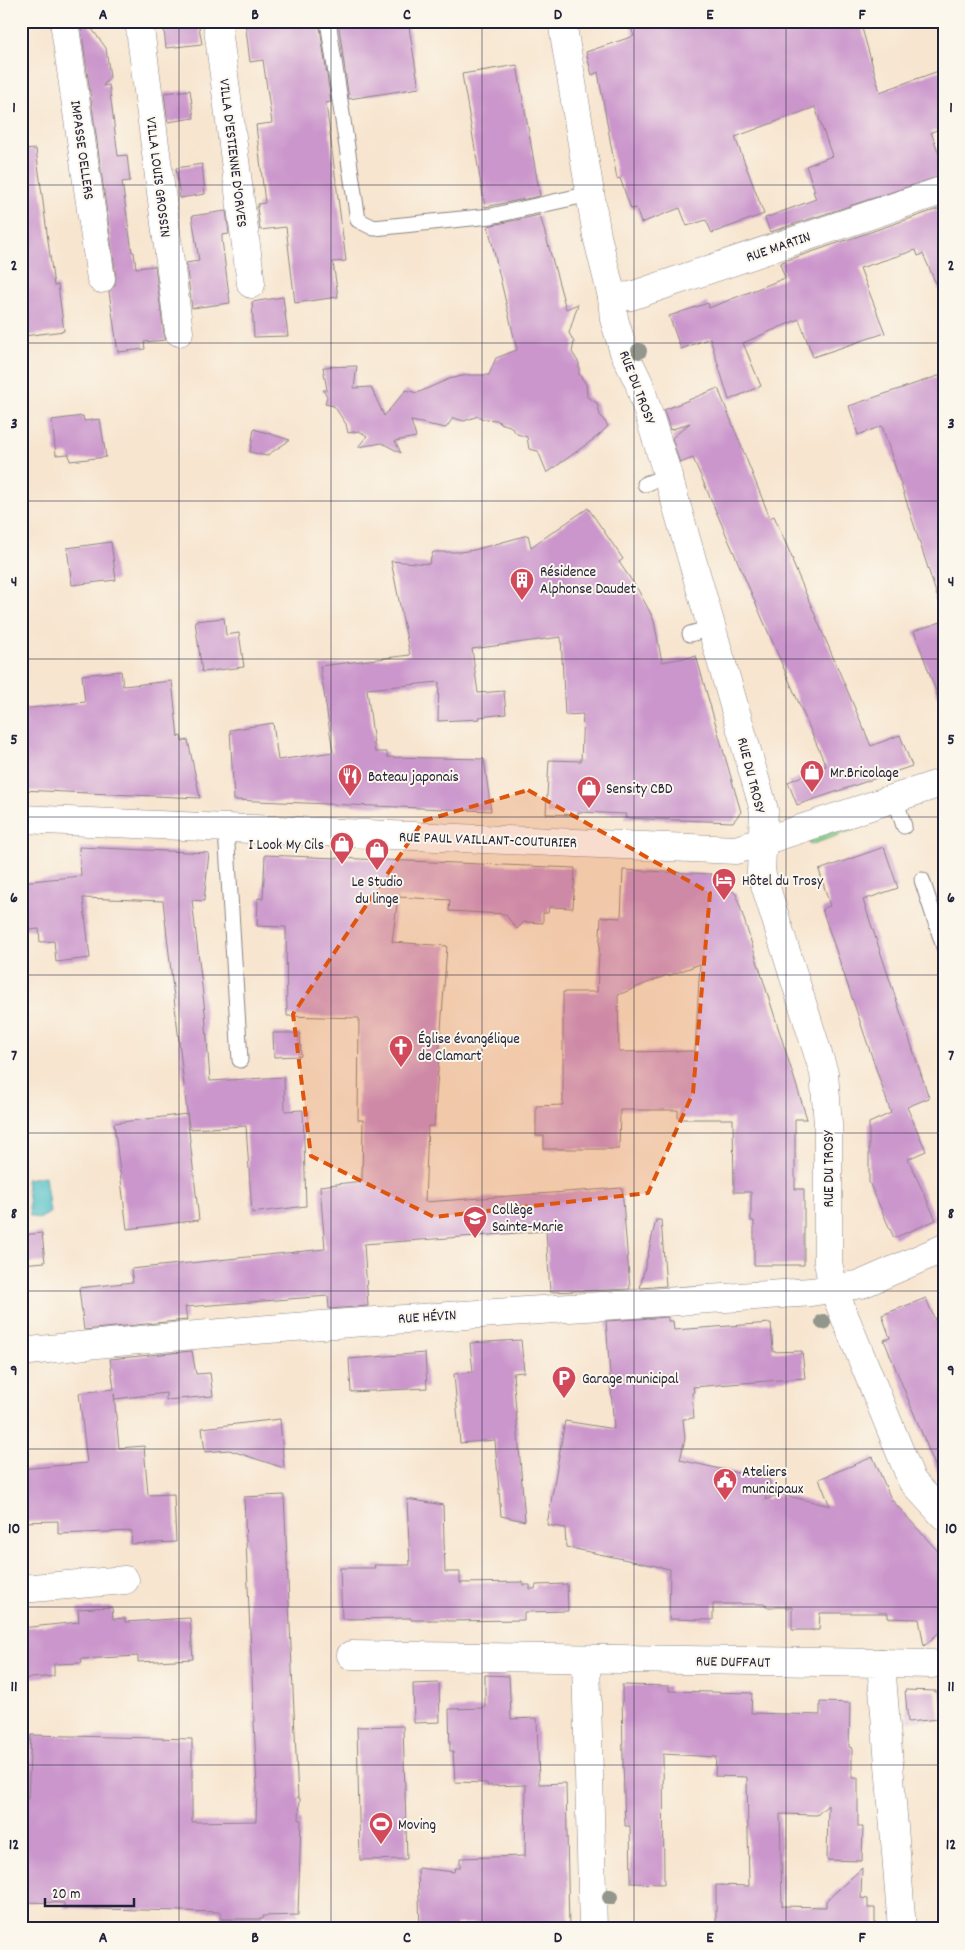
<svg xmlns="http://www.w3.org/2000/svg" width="965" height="1950" font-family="Dekko,sans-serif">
<rect width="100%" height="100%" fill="#fbf7ec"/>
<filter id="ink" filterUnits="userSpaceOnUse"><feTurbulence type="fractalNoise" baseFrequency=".02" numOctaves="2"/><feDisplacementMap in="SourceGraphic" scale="10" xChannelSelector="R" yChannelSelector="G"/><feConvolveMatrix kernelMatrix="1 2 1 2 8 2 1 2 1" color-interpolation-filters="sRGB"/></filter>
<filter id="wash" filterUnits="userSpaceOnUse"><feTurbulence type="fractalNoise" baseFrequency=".0096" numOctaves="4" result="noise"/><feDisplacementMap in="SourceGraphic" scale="20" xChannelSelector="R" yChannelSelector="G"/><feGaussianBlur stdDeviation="1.12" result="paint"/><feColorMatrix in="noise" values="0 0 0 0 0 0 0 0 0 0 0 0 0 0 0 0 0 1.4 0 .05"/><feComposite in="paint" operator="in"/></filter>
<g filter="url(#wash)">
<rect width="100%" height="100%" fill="#f7e5cf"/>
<path fill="#82cf8d" stroke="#527864" d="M 859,821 L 861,827 L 810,845 L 808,838 Z"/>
<path fill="#52c0c7" stroke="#3a7181" d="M 45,1176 L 50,1213 L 39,1219 L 30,1216 L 26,1179 Z"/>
<g id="blocks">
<g fill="#cb96cc" fill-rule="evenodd">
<path d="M 80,21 L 86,21 L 106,48 L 110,77 L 103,86 L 109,85 L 118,156 L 127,155 L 130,181 L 122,182 L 132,252 L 134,252 L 136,268 L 155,266 L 164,334 L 166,340 L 144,342 L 145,349 L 118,352 L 109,292 L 115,285 L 116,277 Z"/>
<path d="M 163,21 L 198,21 L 202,44 L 166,48 Z"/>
<path d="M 245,21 L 319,21 L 331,102 L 326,103 L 346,261 L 333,262 L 338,297 L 295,303 L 286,227 L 260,230 L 257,207 L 258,207 L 258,204 L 265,203 L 256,125 L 272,123 L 263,60 L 250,62 Z"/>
<path d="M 338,21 L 408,21 L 419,88 L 349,99 Z"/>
<path d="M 629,21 L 860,21 L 880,92 L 944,69 L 944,128 L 931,132 L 944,168 L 944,175 L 770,232 L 765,218 L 816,199 L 813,191 L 815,191 L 806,166 L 832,156 L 815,107 L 735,137 L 764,214 L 712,233 L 706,220 L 687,226 L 680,208 L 641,223 L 636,208 L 631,209 L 620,178 L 617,179 L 598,72 L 592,75 L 586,52 L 634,36 Z"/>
<path d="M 517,65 L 540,196 L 485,207 L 462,74 Z"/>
<path d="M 190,90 L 194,118 L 168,122 L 164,93 Z"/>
<path d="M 36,149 L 54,286 L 58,285 L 64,331 L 24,336 L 21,311 L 21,150 Z"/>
<path d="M 202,164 L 205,194 L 180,198 L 176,168 Z"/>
<path d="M 944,207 L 944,302 L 923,254 L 918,256 L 916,250 L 860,268 L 885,333 L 813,357 L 799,319 L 743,343 L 761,386 L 729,400 L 710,338 L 681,349 L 669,316 L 708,303 L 709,308 L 785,278 L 780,264 L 782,263 L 782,262 Z"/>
<path d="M 226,211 L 229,234 L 222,235 L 222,240 L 230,303 L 192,308 L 186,263 L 199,261 L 192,216 Z"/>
<path d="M 540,215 L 566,309 L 578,304 L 569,333 L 574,342 L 572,352 L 579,363 L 579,374 L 586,384 L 587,397 L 597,403 L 600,415 L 608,426 L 598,436 L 547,473 L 538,451 L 529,449 L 527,437 L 517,434 L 510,426 L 500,423 L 497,420 L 483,419 L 478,416 L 464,421 L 453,418 L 446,428 L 411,421 L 416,437 L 395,441 L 401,453 L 382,443 L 358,447 L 367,436 L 359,431 L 348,433 L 346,424 L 334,406 L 325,404 L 327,396 L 323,390 L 327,390 L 323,367 L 357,366 L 354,388 L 371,387 L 384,416 L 406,390 L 417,393 L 449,379 L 467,375 L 489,375 L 496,358 L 517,350 L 488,226 Z"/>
<path d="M 283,297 L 288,336 L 254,337 L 252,302 Z"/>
<path d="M 944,374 L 944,601 L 939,602 L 882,426 L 858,435 L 849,406 Z"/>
<path d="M 718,388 L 770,518 L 774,516 L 793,560 L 792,561 L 871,746 L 900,735 L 912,766 L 797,805 L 788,782 L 826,766 L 693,458 L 680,463 L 672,438 L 690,423 L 670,430 L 664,410 Z"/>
<path d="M 83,416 L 84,421 L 100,419 L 106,457 L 70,461 L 69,454 L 56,455 L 52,420 Z"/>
<path d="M 254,429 L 290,440 L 266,456 L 250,452 Z"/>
<path d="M 588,508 L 623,559 L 619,562 L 638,590 L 650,612 L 654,621 L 662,662 L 696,656 L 741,812 L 733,822 L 625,818 L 626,814 L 578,812 L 578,815 L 546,814 L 549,760 L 581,761 L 583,714 L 565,715 L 561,637 L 472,649 L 478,693 L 504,691 L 506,714 L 479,717 L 480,719 L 438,721 L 439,682 L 367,689 L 375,752 L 387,752 L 387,757 L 484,759 L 491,811 L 234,800 L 230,730 L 273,723 L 278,760 L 333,752 L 320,666 L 410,655 L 391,561 L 429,564 L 433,552 L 460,552 L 474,550 L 528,535 L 531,547 Z"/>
<path d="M 111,542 L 116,580 L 72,585 L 67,548 Z"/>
<path d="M 224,618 L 226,635 L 239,633 L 244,667 L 202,672 L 195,621 Z"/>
<path d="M 944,621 L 944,704 L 941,705 L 914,631 Z"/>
<path d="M 121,671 L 123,686 L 172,681 L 178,737 L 181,736 L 182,741 L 188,740 L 200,798 L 21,790 L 21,709 L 85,702 L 82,675 Z"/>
<path d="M 79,847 L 209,853 L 204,901 L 192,900 L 205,1012 L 210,1081 L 284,1077 L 285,1111 L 303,1110 L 306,1206 L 252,1213 L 246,1126 L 189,1129 L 163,901 L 83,898 L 90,958 L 56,962 L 54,941 L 40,942 L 39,929 L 21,931 L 21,882 L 81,876 Z"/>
<path d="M 884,847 L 898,888 L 863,900 L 929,1098 L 907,1107 L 926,1151 L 908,1159 L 936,1220 L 894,1238 L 869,1182 L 869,1123 L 891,1113 L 822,909 L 830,906 L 819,870 Z"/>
<path d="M 265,855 L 575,868 L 573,908 L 549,907 L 548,913 L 543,913 L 543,923 L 524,922 L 517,929 L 505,914 L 449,911 L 450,900 L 398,897 L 392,942 L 447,946 L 434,1126 L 428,1126 L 425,1202 L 622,1188 L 630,1289 L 550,1292 L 546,1231 L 364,1244 L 368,1306 L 329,1309 L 328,1296 L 185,1307 L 187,1320 L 84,1330 L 79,1288 L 133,1282 L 131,1269 L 325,1249 L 320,1186 L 362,1181 L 363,1120 L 358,1120 L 359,1018 L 287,1016 L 286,927 L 257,926 L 258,898 L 263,899 Z"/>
<path d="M 623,870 L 711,874 L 736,894 L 807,1119 L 795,1119 L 795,1189 L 804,1189 L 804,1265 L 754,1265 L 754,1221 L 751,1221 L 751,1192 L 734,1192 L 733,1119 L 678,1119 L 678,1110 L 620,1110 L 619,1149 L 544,1149 L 544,1136 L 536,1136 L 536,1106 L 563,1105 L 563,992 L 597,992 L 601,917 L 621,918 ZM 700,964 L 695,1051 L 619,1052 L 618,995 L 667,975 L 668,976 Z"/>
<path d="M 273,1033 L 300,1033 L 301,1056 L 274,1057 Z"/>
<path d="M 187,1114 L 199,1220 L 127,1229 L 114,1123 Z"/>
<path d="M 656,1220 L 661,1220 L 666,1286 L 640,1288 Z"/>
<path d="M 42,1233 L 45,1262 L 21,1264 L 21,1235 Z"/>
<path d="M 926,1298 L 935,1320 L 944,1317 L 943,1485 L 884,1340 L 890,1338 L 882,1315 Z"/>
<path d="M 668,1317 L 668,1321 L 673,1321 L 674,1330 L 771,1323 L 773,1352 L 802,1351 L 805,1378 L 693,1387 L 694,1392 L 692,1393 L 694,1418 L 683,1419 L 685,1439 L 680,1460 L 770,1480 L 765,1500 L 780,1494 L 830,1506 L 819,1479 L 873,1457 L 891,1499 L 944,1558 L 944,1628 L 924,1646 L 919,1619 L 888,1618 L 888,1613 L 820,1613 L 819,1630 L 792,1630 L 792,1607 L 766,1607 L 766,1604 L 713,1604 L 713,1620 L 669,1619 L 670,1569 L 566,1547 L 565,1528 L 547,1525 L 565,1421 L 614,1429 L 606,1321 Z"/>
<path d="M 521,1340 L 524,1372 L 513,1373 L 525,1521 L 501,1516 L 495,1440 L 460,1443 L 454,1374 L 473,1372 L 470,1343 Z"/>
<path d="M 192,1351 L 196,1374 L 210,1373 L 213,1396 L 166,1400 L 166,1393 L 115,1399 L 114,1394 L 119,1448 L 144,1446 L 148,1495 L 174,1494 L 176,1542 L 131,1544 L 132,1531 L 58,1534 L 58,1521 L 21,1522 L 21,1469 L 87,1463 L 79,1393 L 114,1389 L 110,1359 Z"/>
<path d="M 425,1353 L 427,1388 L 351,1392 L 349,1359 Z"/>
<path d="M 280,1419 L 284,1468 L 229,1450 L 205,1452 L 202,1428 Z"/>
<path d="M 284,1495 L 298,1798 L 300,1798 L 299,1820 L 301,1820 L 298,1915 L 263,1916 L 263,1919 L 221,1919 L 220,1912 L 64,1908 L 64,1903 L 21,1902 L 21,1798 L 28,1799 L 31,1735 L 192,1739 L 192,1822 L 256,1821 L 257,1788 L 244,1497 Z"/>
<path d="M 407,1499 L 443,1505 L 445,1572 L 460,1572 L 460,1583 L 523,1582 L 523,1585 L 530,1585 L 530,1589 L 535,1589 L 536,1585 L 567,1584 L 568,1611 L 524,1612 L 524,1620 L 448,1621 L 448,1620 L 411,1620 L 411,1618 L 342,1619 L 340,1568 L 375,1568 L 374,1565 L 410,1565 Z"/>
<path d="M 112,1607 L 113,1619 L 125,1618 L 125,1622 L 190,1618 L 193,1659 L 138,1662 L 138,1656 L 81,1659 L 82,1663 L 54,1664 L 54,1676 L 21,1679 L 21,1628 L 79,1622 L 78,1609 Z"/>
<path d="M 485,1675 L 509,1676 L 511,1719 L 537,1718 L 539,1784 L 566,1783 L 569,1929 L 528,1929 L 528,1922 L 456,1924 L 456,1928 L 420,1929 L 418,1868 L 454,1872 L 455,1868 L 460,1868 L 460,1858 L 525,1856 L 526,1785 L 487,1786 L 487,1783 L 455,1782 L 453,1751 L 450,1751 L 449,1709 L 485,1708 Z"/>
<path d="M 439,1683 L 440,1722 L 414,1723 L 413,1684 Z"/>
<path d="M 622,1685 L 669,1686 L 669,1691 L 752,1693 L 751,1713 L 820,1715 L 820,1702 L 850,1703 L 849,1747 L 852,1748 L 852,1778 L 858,1778 L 858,1827 L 863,1827 L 862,1861 L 827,1860 L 828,1805 L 817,1815 L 780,1814 L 782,1906 L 826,1907 L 826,1901 L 862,1868 L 861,1898 L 868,1899 L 868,1908 L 875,1908 L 875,1929 L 716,1929 L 716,1885 L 749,1886 L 747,1777 L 715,1776 L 716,1757 L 663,1754 L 664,1884 L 631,1883 L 630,1826 L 625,1826 L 623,1761 Z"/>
<path d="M 905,1690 L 936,1691 L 939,1719 L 908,1722 Z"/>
<path d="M 403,1726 L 407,1859 L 360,1860 L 357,1727 Z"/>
</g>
</g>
</g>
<g filter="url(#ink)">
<use href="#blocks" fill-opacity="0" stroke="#8c8485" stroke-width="1"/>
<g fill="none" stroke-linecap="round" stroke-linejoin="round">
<defs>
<g id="lane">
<path d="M 328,21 L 358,220 L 374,228 L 491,216 L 590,194"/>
<path d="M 645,484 L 668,476"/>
<path d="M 690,634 L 711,628"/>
<path d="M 895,798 L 904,826"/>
<path d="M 226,829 L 240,1060"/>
<path d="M 922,880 L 944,947"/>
</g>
<g id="street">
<path d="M 64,21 L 101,279"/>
<path d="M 139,21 L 179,332"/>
<path d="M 217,21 L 251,284"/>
<path d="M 562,21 L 597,236 L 612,297 L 614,319 L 624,352 L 639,383 L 668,476 L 764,810 L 761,872 L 824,1073 L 828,1124 L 828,1262 L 833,1288 L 912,1481 L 944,1516"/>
<path d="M 612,297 L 631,296 L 944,190"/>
<path d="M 21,819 L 736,850 L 944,782"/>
<path d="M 21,1352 C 284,1323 547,1311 811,1292 L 862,1284 L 944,1248"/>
<path d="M 21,1589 L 125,1580"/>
<path d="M 351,1655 L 881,1663 L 902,1929"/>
<path d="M 586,1660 L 593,1929"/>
<path d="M 881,1663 L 932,1664"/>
</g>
</defs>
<use href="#lane" stroke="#8c8485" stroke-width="17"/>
<use href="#street" stroke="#8c8485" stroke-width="29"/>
<use href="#lane" stroke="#fff" stroke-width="15"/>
<use href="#street" stroke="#fff" stroke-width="28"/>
</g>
<g fill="#92968b">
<circle cx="639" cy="351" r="8"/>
<circle cx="823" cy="1322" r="8"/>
<circle cx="610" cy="1897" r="8"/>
</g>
</g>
<path fill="#de560e" fill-opacity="0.2" stroke="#de560e" stroke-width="4" stroke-dasharray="10 6" stroke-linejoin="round" d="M 528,790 L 710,893 L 693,1093 L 648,1193 L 434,1217 L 311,1156 L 293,1014 L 423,821 Z"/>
<path fill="none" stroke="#22223b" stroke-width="1" stroke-opacity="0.55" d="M 179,21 L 179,1929M 331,21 L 331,1929M 482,21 L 482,1929M 634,21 L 634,1929M 786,21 L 786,1929M 21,185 L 944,185M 21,343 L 944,343M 21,501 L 944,501M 21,659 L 944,659M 21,817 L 944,817M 21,975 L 944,975M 21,1133 L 944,1133M 21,1291 L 944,1291M 21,1449 L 944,1449M 21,1607 L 944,1607M 21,1765 L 944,1765"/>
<defs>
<symbol id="building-pin" viewBox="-11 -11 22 30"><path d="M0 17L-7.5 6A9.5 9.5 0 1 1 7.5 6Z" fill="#d1495b" stroke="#fbf7ec"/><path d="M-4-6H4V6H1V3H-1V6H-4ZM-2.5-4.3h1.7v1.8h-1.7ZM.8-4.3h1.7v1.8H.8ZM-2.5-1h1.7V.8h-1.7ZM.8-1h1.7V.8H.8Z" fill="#fff"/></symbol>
<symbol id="shop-pin" viewBox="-11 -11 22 30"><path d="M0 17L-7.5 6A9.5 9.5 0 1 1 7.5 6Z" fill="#d1495b" stroke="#fbf7ec"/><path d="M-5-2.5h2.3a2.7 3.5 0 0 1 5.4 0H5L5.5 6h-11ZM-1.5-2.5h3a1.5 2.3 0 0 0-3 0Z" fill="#fff"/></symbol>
<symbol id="restaurant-pin" viewBox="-11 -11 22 30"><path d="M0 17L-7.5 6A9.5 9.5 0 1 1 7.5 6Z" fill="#d1495b" stroke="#fbf7ec"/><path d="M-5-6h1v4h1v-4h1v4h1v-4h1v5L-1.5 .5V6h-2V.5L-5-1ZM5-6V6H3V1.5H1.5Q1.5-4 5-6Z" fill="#fff"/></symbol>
<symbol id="hotel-pin" viewBox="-11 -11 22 30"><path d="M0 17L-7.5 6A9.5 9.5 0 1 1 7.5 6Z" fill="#d1495b" stroke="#fbf7ec"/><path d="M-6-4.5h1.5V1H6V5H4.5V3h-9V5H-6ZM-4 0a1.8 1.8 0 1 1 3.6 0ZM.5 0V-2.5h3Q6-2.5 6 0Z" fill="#fff"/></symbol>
<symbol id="church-pin" viewBox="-11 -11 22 30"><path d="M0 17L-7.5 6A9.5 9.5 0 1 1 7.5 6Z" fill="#d1495b" stroke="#fbf7ec"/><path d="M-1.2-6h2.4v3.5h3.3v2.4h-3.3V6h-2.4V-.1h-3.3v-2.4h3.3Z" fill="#fff"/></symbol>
<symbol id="school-pin" viewBox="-11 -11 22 30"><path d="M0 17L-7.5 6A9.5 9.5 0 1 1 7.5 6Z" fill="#d1495b" stroke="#fbf7ec"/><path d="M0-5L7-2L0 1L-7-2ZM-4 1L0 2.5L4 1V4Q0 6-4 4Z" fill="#fff"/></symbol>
<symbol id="parking-pin" viewBox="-11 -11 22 30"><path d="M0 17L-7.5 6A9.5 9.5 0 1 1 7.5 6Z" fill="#d1495b" stroke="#fbf7ec"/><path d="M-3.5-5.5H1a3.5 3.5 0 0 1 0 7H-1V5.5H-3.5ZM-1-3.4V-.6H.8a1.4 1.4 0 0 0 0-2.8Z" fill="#fff"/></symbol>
<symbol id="civic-pin" viewBox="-11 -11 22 30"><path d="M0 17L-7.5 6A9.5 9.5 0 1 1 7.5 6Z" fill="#d1495b" stroke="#fbf7ec"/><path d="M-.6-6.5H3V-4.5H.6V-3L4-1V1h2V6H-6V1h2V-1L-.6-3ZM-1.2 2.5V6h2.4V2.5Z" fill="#fff"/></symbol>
<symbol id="stadium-pin" viewBox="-11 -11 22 30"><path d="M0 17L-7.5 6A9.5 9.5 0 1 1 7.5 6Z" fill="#d1495b" stroke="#fbf7ec"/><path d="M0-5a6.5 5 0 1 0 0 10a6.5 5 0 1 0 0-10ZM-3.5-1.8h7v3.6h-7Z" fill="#fff"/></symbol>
</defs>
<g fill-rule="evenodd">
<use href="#building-pin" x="508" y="566" width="28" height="38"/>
<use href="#shop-pin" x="798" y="758" width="28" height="38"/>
<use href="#restaurant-pin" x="336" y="762" width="28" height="38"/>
<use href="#shop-pin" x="575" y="774" width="28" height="38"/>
<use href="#shop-pin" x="328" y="830" width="28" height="38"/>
<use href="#shop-pin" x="363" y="836" width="28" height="38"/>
<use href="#hotel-pin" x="710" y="866" width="28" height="38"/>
<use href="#church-pin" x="387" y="1033" width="28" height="38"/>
<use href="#school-pin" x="461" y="1204" width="28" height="38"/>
<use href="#parking-pin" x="550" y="1364" width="28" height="38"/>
<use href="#civic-pin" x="711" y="1466" width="28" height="38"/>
<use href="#stadium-pin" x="367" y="1810" width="28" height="38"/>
</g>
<g text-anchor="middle" stroke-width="4" stroke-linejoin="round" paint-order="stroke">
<g font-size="15" fill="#22223b" stroke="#fbf7ec">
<text transform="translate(83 150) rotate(82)" y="5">IMPASSE OELLERS</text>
<text transform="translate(234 153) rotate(83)" y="5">VILLA D'ESTIENNE D'ORVES</text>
<text transform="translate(159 177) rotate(83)" y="5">VILLA LOUIS GROSSIN</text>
<text transform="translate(778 246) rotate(-19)" y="5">RUE MARTIN</text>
<text transform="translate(638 387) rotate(69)" y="5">RUE DU TROSY</text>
<text transform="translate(752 775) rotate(76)" y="5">RUE DU TROSY</text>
<text transform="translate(488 839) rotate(2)" y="5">RUE PAUL VAILLANT-COUTURIER</text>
<text transform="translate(828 1169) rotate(-90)" y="5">RUE DU TROSY</text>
<text transform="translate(427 1316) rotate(-4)" y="5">RUE HÉVIN</text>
<text transform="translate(733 1661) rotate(1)" y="5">RUE DUFFAUT</text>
</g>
<g font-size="15" fill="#22223b" stroke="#fbf7ec" text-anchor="start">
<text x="540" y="576">Résidence<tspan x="540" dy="17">Alphonse Daudet</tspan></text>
<text x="830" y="777">Mr.Bricolage</text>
<text x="368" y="781">Bateau japonais</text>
<text x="606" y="793">Sensity CBD</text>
<text x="324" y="849" text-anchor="end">I Look My Cils</text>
<text x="742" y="885">Hôtel du Trosy</text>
<text x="377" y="886" text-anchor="middle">Le Studio<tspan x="377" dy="17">du linge</tspan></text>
<text x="418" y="1043">Église évangélique<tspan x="418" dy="17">de Clamart</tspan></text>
<text x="492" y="1214">Collège<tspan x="492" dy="17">Sainte-Marie</tspan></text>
<text x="582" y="1383">Garage municipal</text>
<text x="742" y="1476">Ateliers<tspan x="742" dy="17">municipaux</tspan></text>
<text x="398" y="1829">Moving</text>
</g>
</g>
<rect width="965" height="1950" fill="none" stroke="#fbf7ec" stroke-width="55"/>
<path d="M45 1898v8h89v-8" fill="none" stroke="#22223b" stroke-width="2.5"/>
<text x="52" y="1898" font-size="15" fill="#22223b" stroke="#fbf7ec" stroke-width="4" paint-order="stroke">20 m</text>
<rect x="28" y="28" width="910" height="1894" fill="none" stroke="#22223b" stroke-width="2"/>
<g font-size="16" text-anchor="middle" font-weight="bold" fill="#22223b">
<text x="103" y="19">A</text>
<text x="255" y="19">B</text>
<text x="407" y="19">C</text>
<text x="558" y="19">D</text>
<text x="710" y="19">E</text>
<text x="862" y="19">F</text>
<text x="14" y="112">1</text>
<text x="951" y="112">1</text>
<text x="14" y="270">2</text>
<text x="951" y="270">2</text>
<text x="14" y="428">3</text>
<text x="951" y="428">3</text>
<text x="14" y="586">4</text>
<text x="951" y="586">4</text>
<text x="14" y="744">5</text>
<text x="951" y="744">5</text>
<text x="14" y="902">6</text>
<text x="951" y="902">6</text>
<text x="14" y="1060">7</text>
<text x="951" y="1060">7</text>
<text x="14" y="1218">8</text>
<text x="951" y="1218">8</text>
<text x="14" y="1375">9</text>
<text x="951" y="1375">9</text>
<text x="14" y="1533">10</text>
<text x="951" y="1533">10</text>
<text x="14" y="1691">11</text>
<text x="951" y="1691">11</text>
<text x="14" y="1849">12</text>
<text x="951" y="1849">12</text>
<text x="103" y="1942">A</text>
<text x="255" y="1942">B</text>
<text x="407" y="1942">C</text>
<text x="558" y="1942">D</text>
<text x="710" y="1942">E</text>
<text x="862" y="1942">F</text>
</g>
</svg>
